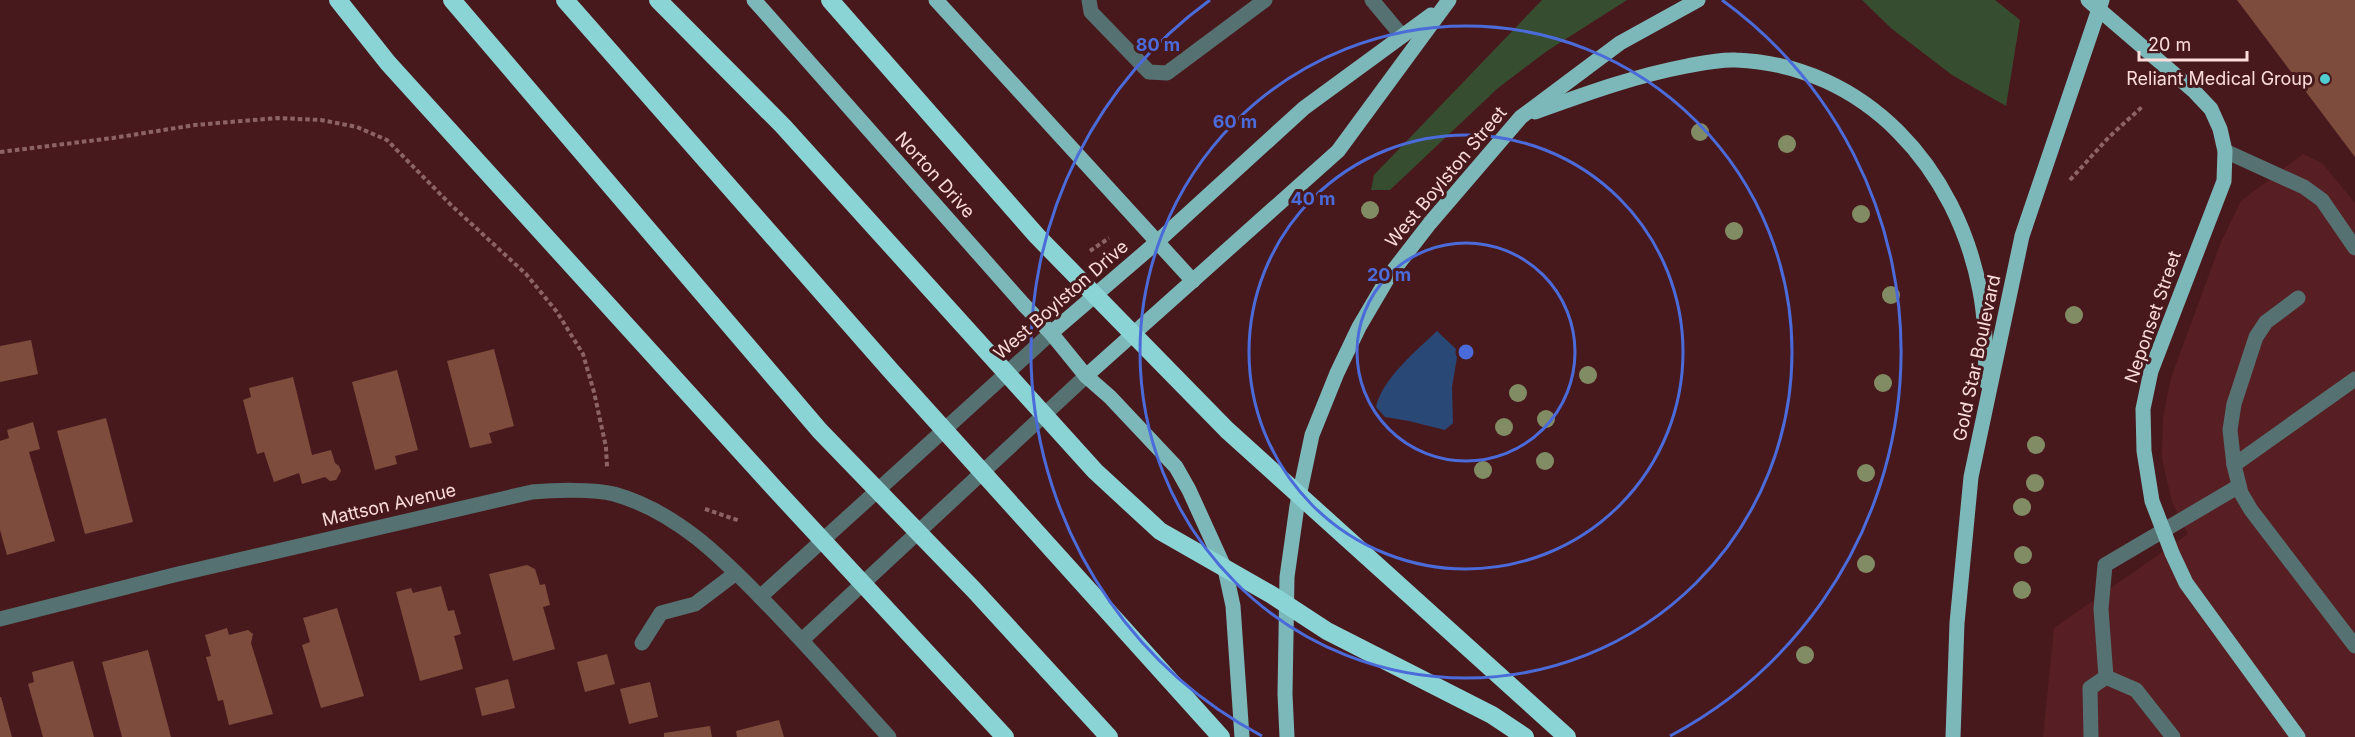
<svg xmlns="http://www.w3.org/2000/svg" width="2355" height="737" font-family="Inter,sans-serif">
<rect width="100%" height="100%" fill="#48191c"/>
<path fill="#571f23" d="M 2303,154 L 2322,163 L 2355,203 L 2355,737 L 2043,737 L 2054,628 L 2188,534 L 2172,502 L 2162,459 L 2163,418 L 2171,378 L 2221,242 L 2241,201 Z"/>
<g fill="#374d30">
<path d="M 1542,0 L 1627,0 L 1547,51 L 1498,88 L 1390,190 L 1371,190 L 1374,175 Z"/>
<path d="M 1862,0 L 1995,0 L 2020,20 L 2006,106 L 1952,75 L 1892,29 Z"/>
</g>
<path fill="#294876" d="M 1437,331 L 1458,351 L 1452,387 L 1453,423 L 1445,430 L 1409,421 L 1385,417 L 1376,407 C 1382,379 1417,350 1437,331 Z"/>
<g fill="#7e4c3d">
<path d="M 2237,0 L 2355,0 L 2355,157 Z"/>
<path d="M 31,340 L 38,374 L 0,382 L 0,346 Z"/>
<path d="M 494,349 L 514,426 L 489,433 L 492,443 L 470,448 L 447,361 Z"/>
<path d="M 397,370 L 418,450 L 395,456 L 397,464 L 375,470 L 352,382 Z"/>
<path d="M 293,377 L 312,455 L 331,450 L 335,463 L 339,466 L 341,471 L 336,480 L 330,481 L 325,477 L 302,484 L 299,473 L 274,482 L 264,452 L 257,454 L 243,400 L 251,397 L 249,388 Z"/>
<path d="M 106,418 L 133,522 L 85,534 L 57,431 Z"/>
<path d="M 33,422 L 40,449 L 29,452 L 55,541 L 7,555 L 0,530 L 0,441 L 9,438 L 7,430 Z"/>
<path d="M 527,565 L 535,569 L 540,585 L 545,584 L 550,605 L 543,607 L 555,649 L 513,661 L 489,574 Z"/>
<path d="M 441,586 L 448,611 L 454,610 L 461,634 L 454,636 L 463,669 L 420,681 L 396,592 L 411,588 L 413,593 Z"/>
<path d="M 337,608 L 364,696 L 321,708 L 302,645 L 310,642 L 303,618 Z"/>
<path d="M 227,628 L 229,635 L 248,630 L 253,634 L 251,643 L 273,714 L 229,725 L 223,700 L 218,701 L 206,657 L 211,656 L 205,635 Z"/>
<path d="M 148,650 L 171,737 L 122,737 L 102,662 Z"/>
<path d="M 607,654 L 615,684 L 585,692 L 577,662 Z"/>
<path d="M 73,661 L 94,737 L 43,737 L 28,684 L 34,682 L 32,672 Z"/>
<path d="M 508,679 L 515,708 L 482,716 L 475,688 Z"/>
<path d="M 650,682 L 658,717 L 629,724 L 620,689 Z"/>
<path d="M 0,697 L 1,697 L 12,737 L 0,737 Z"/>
<path d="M 779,720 L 784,737 L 737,737 L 736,731 Z"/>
<path d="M 710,726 L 712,737 L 664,737 L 664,733 Z"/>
</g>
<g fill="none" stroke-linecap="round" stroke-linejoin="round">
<g stroke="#8d6465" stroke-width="4" stroke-dasharray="4.5 3" stroke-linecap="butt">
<path d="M 0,152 L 113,138 L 195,125 L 277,118 L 321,120 L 357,127 L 387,140 L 451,205 L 526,274 L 557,312 L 583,354 L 594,392 L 606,447 L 607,467"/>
<path d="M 2070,180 L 2109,137 L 2143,106"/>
<path d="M 1090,251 L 1109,238"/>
<path d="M 705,509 L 740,521"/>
</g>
<g stroke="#557172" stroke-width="15">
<path d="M 1089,0 L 1091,12 L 1149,72 L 1167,73 L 1265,0"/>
<path d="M 1372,0 L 1402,36"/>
<path d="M 2225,151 L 2304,187 L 2322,200 L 2355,248"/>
<path d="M 2355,379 L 2234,465 L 2241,493 L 2251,510 L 2355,646"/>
<path d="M 2234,465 L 2230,430 L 2234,404 L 2256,337 L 2266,322 L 2298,298"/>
<path d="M 760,597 L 1051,333"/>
<path d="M 0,619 L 174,575 L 532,492 C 554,490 594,489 614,494 C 678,512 724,560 768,605 C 810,648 849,693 889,737"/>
<path d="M 802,640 L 1086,376"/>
<path d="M 642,643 L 661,613 L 695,604 L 736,573"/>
<path d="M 2106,677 L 2101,609 L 2105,565 L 2239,486"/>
<path d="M 2091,737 L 2090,688 L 2106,677 L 2136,690 L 2173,737"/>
</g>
<g stroke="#7cb8ba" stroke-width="15">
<path d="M 754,0 L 1024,305 L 1051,333 L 1086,376 L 1110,397 L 1176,467 L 1189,490 L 1225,569 L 1233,606 L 1242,737"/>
<path d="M 936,0 L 1193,281"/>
<path d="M 2088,0 L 2194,91 L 2211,109 L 2220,129 L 2225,151 L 2224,181 L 2151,371 L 2143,409 L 2144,451 L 2152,501 L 2172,553 L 2186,583 L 2298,737"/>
<path d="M 1535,112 C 1585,94 1634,76 1687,66 C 1703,63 1720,59 1736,60 C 1866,65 1957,169 1980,291 C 1986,321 1985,351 1986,382"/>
<path d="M 1051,333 L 1157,242 L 1304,108 L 1431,15"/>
<path d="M 1086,376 L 1338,151 L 1449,0"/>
<path d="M 1287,737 L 1285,694 L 1287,577 L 1297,506 L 1312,435 L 1337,373 L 1359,327 L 1389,276 L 1430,223 L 1521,117 L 1620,43 L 1698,0"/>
<path d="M 1953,737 L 1957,623 L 1971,477 L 2022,236 L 2102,0"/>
</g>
<g stroke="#8bd4d6" stroke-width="18">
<path d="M 338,0 L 388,63 L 775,489 L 1005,737"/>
<path d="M 452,0 L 820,431 L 974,590 L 1109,737"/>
<path d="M 565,0 L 892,372 L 1221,737"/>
<path d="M 658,0 L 783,126 L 1095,471 L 1160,531 L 1272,595 L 1327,631 L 1492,715 L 1525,737"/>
<path d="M 830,0 L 1037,236 L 1227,430 L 1567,737"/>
</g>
</g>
<g fill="#818c64">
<circle cx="1700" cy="132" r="9"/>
<circle cx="1787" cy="144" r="9"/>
<circle cx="1370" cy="210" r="9"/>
<circle cx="1861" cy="214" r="9"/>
<circle cx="1734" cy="231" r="9"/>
<circle cx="1891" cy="295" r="9"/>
<circle cx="2074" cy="315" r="9"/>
<circle cx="1588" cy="375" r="9"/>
<circle cx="1883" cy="383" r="9"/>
<circle cx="1518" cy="393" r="9"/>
<circle cx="1546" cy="419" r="9"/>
<circle cx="1504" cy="427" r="9"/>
<circle cx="2036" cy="445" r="9"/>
<circle cx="1545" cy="461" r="9"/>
<circle cx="1483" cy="470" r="9"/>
<circle cx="1866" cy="473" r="9"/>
<circle cx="2035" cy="483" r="9"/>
<circle cx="2022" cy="507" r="9"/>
<circle cx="2023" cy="555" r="9"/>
<circle cx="1866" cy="564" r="9"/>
<circle cx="2022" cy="590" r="9"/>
<circle cx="1805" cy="655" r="9"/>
</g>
<g fill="none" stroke="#4a6bd9" stroke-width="3">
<circle cx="1466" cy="352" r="109"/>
<circle cx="1466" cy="352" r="217"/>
<circle cx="1466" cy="352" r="326"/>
<path d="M1262 736A435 435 0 0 1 1210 0M1722 0A435 435 0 0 1 1670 736"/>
</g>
<circle fill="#51ccd1" stroke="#48191c" stroke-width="2" cx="2325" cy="79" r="6"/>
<g text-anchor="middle" stroke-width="6" stroke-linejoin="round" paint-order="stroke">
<g font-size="18" fill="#fddddc" stroke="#48191c" text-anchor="end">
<text x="2313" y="85">Reliant Medical Group</text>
</g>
<g font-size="18" fill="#fddddc" stroke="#48191c">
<text transform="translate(935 175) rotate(48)" y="6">Norton Drive</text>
<text transform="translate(1446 177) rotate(-50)" y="6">West Boylston Street</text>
<text transform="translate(1061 300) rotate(-41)" y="6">West Boylston Drive</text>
<text transform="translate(2153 317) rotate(-71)" y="6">Neponset Street</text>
<text transform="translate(1977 358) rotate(-78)" y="6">Gold Star Boulevard</text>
<text transform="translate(389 505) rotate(-13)" y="6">Mattson Avenue</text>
</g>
</g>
<circle cx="1466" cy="352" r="9" fill="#4a6bd9" stroke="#48191c" stroke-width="3"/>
<g font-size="18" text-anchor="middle" font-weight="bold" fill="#4a6bd9" stroke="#48191c" stroke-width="6" stroke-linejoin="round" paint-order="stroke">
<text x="1158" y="51">80 m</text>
<text x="1235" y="128">60 m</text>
<text x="1313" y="205">40 m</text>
<text x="1389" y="281">20 m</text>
</g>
<path d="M2139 51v9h108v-9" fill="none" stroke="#fddddc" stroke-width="3"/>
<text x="2148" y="51" font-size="18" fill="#fddddc" stroke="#48191c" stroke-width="4.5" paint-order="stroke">20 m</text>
</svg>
